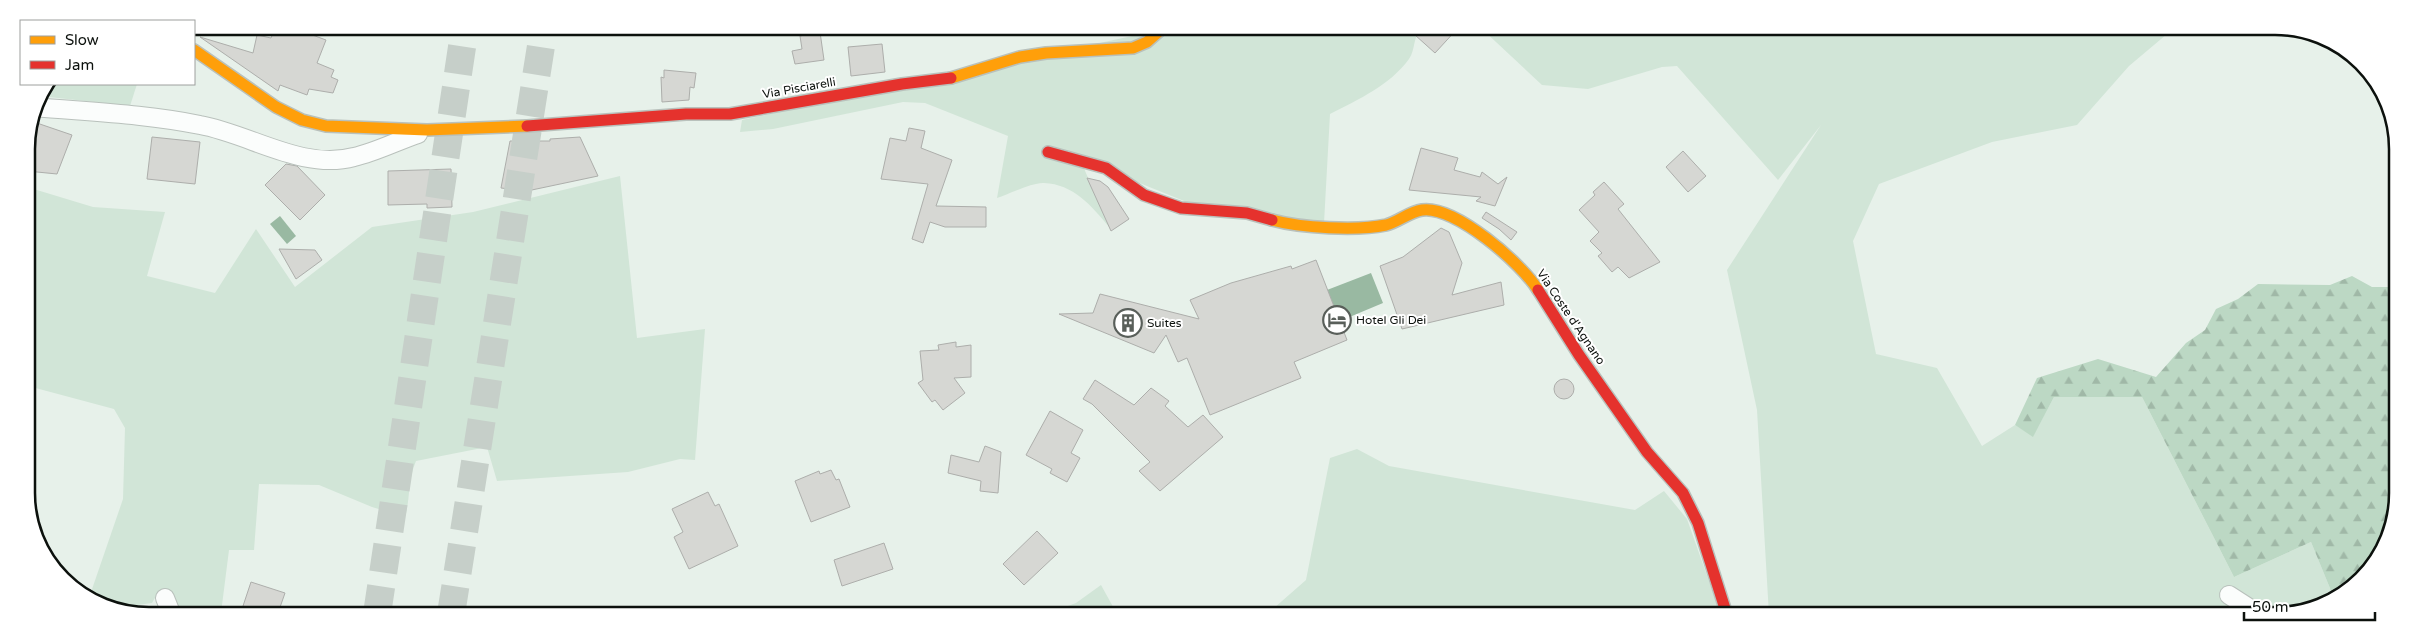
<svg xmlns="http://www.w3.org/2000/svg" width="2424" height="642" font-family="'Varela Round',sans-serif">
<defs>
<pattern id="forest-firs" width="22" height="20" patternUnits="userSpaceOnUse" patternTransform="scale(1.25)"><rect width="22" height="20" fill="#bcd8c4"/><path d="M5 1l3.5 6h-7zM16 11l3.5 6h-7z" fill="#a0b8a7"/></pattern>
</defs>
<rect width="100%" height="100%" fill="#e7f1ea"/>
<g fill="#d1e5d7">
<path d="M 1174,27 L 1422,28 C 1412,38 1416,49 1409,59 C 1389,86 1359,99 1330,114 L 1324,223 L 1189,203 L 1080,159 L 1109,227 C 1092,206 1073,184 1044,183 C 1033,182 1009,194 997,198 L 1008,136 L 925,103 L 903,102 L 773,129 L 740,132 L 742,120 Z"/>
<path d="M 1481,28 L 1939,28 L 1938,32 L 1941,28 L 2173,29 L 2129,66 L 2077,125 L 1992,142 L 1879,184 L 1853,241 L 1876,354 L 1937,368 L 1982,446 L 2015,425 L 2033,436 L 2054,397 L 2142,397 L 2234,577 L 2311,542 L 2334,598 L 2321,606 L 2282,616 L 1769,615 L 1757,410 L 1727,270 L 1821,125 L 1778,180 L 1677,66 L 1662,67 L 1588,89 L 1542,85 Z"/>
<path d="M 48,84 L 137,84 L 130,106 L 40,96 Z"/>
<path d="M 620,176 L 637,338 L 705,329 L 695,460 L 680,459 L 628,472 L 497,481 L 487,447 L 416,461 C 407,482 411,496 405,517 L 372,507 L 319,485 L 259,484 L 254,550 L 229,550 L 221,613 L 177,613 L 167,593 L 156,596 L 152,603 L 116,608 L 90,595 L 123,499 L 125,428 L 114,409 L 28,386 L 27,187 L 93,207 L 165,212 L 147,276 L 215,293 L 256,229 L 295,287 L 372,227 L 473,212 Z"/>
<path d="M 1357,449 L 1389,466 L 1635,510 L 1664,491 L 1687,519 L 1721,615 L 1267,614 L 1306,580 L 1330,458 Z"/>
<path d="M 1101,585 L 1117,614 L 1046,614 L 1076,603 Z"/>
</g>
<path fill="url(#forest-firs)" d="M 2352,276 L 2372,287 L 2395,287 L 2395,517 L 2381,554 L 2356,585 L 2334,598 L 2311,542 L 2234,577 L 2142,397 L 2054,397 L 2033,437 L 2015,425 L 2037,378 L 2098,359 L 2156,377 L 2186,343 L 2205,330 L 2216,309 L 2238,299 L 2258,284 L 2330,285 Z"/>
<g fill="#99b9a2">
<path d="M 280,216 L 296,236 L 287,244 L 270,224 Z"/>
<path d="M 1371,273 L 1383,303 L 1340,321 L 1327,290 Z"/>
</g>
<g fill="#d6d7d3" stroke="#adaeab">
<path d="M 276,26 L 288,26 L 326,40 L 317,63 L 334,70 L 331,77 L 338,80 L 333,93 L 309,89 L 307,95 L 280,85 L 278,91 L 200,37 L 253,53 L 257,35 L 271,38 Z"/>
<path d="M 1422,28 L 1458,28 L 1435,53 L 1415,35 Z"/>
<path d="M 820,32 L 824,60 L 795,64 L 792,51 L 802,49 L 800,36 Z"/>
<path d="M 882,44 L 885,72 L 851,76 L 848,47 Z"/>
<path d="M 664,70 L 696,73 L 694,88 L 690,87 L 689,100 L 662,102 L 661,77 L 664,78 Z"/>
<path d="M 31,121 L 72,135 L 57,174 L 27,171 L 26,142 Z"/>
<path d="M 909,128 L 925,131 L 921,148 L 952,160 L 936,206 L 986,207 L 986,227 L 945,227 L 930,222 L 923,243 L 912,239 L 928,184 L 881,179 L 890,138 L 906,141 Z"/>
<path d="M 152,137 L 200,142 L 195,184 L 147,179 Z"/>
<path d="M 580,137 L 598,176 L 527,191 L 501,188 L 510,141 L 550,141 L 550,139 Z"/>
<path d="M 1421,148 L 1458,158 L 1454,170 L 1480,177 L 1482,172 L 1498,184 L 1507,177 L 1495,206 L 1476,201 L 1481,197 L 1409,190 Z"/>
<path d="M 1683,151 L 1706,176 L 1688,192 L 1666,167 Z"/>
<path d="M 286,164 L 297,166 L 325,195 L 300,220 L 265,185 Z"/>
<path d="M 451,169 L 452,207 L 427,208 L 427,204 L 388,205 L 388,171 Z"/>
<path d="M 1087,178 L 1100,181 L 1108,187 L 1129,219 L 1111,231 Z"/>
<path d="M 1604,182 L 1624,204 L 1618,209 L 1660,262 L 1629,278 L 1618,267 L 1612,272 L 1598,256 L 1602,253 L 1590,241 L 1599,232 L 1579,210 L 1595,195 L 1593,192 Z"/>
<path d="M 1486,212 L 1517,232 L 1511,240 L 1499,229 L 1482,218 Z"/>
<path d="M 1441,228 L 1449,232 L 1462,263 L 1452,295 L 1501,282 L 1504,305 L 1402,329 L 1380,266 L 1403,257 Z"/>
<path d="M 279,249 L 315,250 L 322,260 L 296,279 Z"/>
<path d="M 1316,260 L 1347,340 L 1294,362 L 1301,378 L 1210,415 L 1187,358 L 1178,362 L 1166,335 L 1154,353 L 1059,314 L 1093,313 L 1100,294 L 1199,319 L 1190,300 L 1231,283 L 1291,266 L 1292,269 Z"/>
<path d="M 956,342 L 956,347 L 971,345 L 971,377 L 954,378 L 965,393 L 943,410 L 935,400 L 932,402 L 918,383 L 923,380 L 920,351 L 939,350 L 938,345 Z"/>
<circle cx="1564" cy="389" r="10"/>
<path d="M 1095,380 L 1134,405 L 1151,388 L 1169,401 L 1165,406 L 1188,427 L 1203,415 L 1223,437 L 1160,491 L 1139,471 L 1150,462 L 1092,404 L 1083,399 Z"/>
<path d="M 1050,411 L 1083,430 L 1071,453 L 1080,458 L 1067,482 L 1050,473 L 1052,469 L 1026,455 Z"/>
<path d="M 985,446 L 1001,452 L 998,493 L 980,491 L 981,481 L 948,473 L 951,455 L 979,462 Z"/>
<path d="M 831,470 L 836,480 L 839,479 L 850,507 L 811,522 L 795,481 L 819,471 L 820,474 Z"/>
<path d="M 708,492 L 715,506 L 719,504 L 738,546 L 689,569 L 674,537 L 683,532 L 672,509 Z"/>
<path d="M 1037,531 L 1058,553 L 1024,585 L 1003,564 Z"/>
<path d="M 884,543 L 893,569 L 842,586 L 834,560 Z"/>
<path d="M 251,582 L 285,593 L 278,613 L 268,613 L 243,606 Z"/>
</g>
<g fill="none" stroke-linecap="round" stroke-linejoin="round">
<g stroke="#c6cfc9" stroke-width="28" stroke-dasharray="28 14" stroke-linecap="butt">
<path d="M 377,614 L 465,27"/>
<path d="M 451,614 L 544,27"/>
</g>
<defs>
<g id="street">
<path d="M 34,107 C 90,112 146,114 200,125 C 250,134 303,171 354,157 C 376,152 397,141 418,134"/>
<path d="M 2229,595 L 2260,615"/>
<path d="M 165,598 L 171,613"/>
</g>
<g id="slow">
<path d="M 194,50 L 276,107 L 302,120 L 326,126 L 427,130 L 527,126"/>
<path d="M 951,78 L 1020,57 L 1046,53 L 1133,48 L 1147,42 L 1164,27"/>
<path d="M 1272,220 C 1301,228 1357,231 1386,225 C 1398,222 1409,212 1422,210 C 1455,205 1522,264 1538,290"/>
</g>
<g id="jam">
<path d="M 527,126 L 686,114 L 730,114 L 902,84 L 951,78"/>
<path d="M 1048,152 L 1106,168 L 1144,195 L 1181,208 L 1247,213 L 1272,220"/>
<path d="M 1538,290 L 1579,355 L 1647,452 L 1683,493 L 1698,523 L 1727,615"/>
</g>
</defs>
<use href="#street" stroke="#b9c1bc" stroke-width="20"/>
<use href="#slow" stroke="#b9c1bc" stroke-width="14"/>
<use href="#jam" stroke="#b9c1bc" stroke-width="14"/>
<use href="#street" stroke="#fbfdfc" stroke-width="18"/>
<use href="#slow" stroke="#ff9f0a" stroke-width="11"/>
<use href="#jam" stroke="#e5322d" stroke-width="11"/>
</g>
<defs>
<symbol id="hotel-ring" viewBox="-11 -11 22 22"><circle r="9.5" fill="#fff" stroke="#595f5a" stroke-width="1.5"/><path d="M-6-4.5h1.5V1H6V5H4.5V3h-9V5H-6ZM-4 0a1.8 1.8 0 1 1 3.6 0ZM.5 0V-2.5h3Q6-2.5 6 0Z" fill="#595f5a"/></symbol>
<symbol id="building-ring" viewBox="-11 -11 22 22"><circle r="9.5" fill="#fff" stroke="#595f5a" stroke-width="1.5"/><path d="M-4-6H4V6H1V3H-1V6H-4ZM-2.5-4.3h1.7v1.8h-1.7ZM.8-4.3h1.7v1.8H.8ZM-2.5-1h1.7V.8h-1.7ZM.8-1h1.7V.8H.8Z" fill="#595f5a"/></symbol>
</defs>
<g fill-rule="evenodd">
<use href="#hotel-ring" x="1321" y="304" width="32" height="32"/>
<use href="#building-ring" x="1112" y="307" width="32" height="32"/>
</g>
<g text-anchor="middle" stroke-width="4" stroke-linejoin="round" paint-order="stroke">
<g font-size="12" fill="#0c110d" stroke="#fff">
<text transform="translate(799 88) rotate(-10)" y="4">Via Pisciarelli</text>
<text transform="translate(1571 317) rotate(56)" y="4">Via Coste d'Agnano</text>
</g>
<g font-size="12" fill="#0c110d" stroke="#fff" text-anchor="start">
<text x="1356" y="324">Hotel Gli Dei</text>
<text x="1147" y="327">Suites</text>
</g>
</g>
<path d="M0 0H2424V642H0ZM149 35H2275A114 114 0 0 1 2389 149V493A114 114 0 0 1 2275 607H149A114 114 0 0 1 35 493V149A114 114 0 0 1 149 35Z" fill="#fff" fill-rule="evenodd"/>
<path fill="none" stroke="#0c110d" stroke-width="2.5" d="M149 35H2275A114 114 0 0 1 2389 149V493A114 114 0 0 1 2275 607H149A114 114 0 0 1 35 493V149A114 114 0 0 1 149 35Z"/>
<rect x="20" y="20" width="175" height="65" fill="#ffffff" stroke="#9ea09e"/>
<rect x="30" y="36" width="25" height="8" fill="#ff9f0a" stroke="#9ea09e"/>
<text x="65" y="45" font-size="15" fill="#0c110d">Slow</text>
<rect x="30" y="61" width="25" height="8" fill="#e5322d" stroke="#9ea09e"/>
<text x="65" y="70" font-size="15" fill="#0c110d">Jam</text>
<path d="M2244 612v8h131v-8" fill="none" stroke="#0c110d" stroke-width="2.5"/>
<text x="2252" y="612" font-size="15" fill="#0c110d" stroke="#ffffff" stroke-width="4" paint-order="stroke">50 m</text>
</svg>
